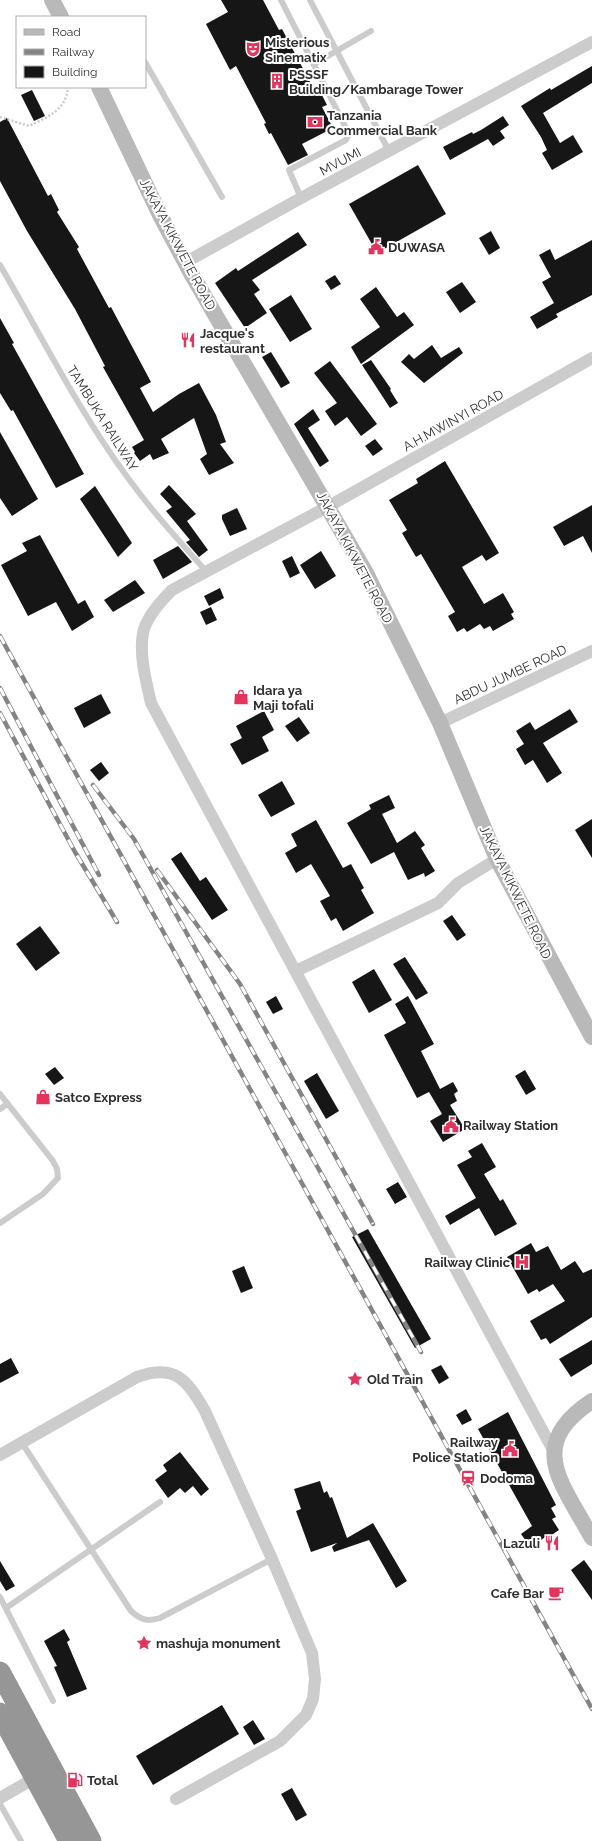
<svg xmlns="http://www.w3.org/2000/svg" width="592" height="1841" font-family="Raleway,sans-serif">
<rect width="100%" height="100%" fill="#fff"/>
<g fill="#161616">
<path d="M 221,0 L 263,0 L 279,30 L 282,29 L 317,95 L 321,93 L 327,105 L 322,107 L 333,128 L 302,144 L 308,155 L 288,165 L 271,133 L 269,134 L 264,124 L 266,123 L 236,66 L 230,70 L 206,24 L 228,12 Z"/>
<path d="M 592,66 L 592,83 L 543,113 L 560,143 L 573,135 L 583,152 L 552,170 L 542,153 L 547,150 L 541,137 L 521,106 L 550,88 L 551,90 Z"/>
<path d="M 32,90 L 45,116 L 34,121 L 21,95 Z"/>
<path d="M 503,116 L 509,125 L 500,131 L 505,138 L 493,146 L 488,139 L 450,160 L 443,147 L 472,132 L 473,134 L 481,130 Z"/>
<path d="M 7,118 L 48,196 L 51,194 L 59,210 L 57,212 L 79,247 L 77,249 L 109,308 L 111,307 L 151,382 L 140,388 L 153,412 L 179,394 L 199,383 L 216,415 L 226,442 L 220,444 L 234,463 L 209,475 L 200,459 L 207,454 L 194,418 L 161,439 L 169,453 L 153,460 L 150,454 L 140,461 L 134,453 L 135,452 L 132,447 L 144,440 L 103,367 L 105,366 L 75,309 L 27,231 L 0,181 L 0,122 Z"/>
<path d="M 418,165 L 446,214 L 377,253 L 349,204 Z"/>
<path d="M 491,231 L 500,248 L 489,255 L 479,238 Z"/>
<path d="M 298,232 L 307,245 L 252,280 L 260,290 L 254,294 L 267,313 L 245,328 L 215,283 L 236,268 L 238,271 Z"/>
<path d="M 592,240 L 592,295 L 556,314 L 558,317 L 537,329 L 530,317 L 554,303 L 542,282 L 551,277 L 539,255 L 550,249 L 555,260 Z"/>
<path d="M 335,275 L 341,284 L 331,290 L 325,281 Z"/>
<path d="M 462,282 L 476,302 L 460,313 L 446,292 Z"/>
<path d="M 376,287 L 397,317 L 404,312 L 414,325 L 361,364 L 351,347 L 380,327 L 360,299 Z"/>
<path d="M 291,295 L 312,329 L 290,342 L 269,309 Z"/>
<path d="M 0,318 L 14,343 L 12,344 L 84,474 L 56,488 L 13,410 L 11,411 L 0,393 Z"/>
<path d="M 432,345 L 441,358 L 459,347 L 463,353 L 424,383 L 401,362 L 409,354 L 414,359 Z"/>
<path d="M 271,352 L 290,383 L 281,388 L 262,357 Z"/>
<path d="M 371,360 L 391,389 L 390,390 L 398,403 L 390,408 L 362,365 Z"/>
<path d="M 330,361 L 377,424 L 361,436 L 347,417 L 335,426 L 325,411 L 337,403 L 314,373 Z"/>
<path d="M 313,409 L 320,420 L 308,428 L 329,461 L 320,467 L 294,424 Z"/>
<path d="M 0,432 L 38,499 L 12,516 L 0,498 Z"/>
<path d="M 375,439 L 383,449 L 373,456 L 365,446 Z"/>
<path d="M 445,461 L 499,553 L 486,561 L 482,555 L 462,567 L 484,604 L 503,593 L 514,612 L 511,614 L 514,619 L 493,631 L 490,626 L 484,629 L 480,624 L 467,632 L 464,628 L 457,632 L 448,616 L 455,612 L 421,554 L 416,557 L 402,533 L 407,530 L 389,500 L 418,483 L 416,479 Z"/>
<path d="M 169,485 L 196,514 L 187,521 L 208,550 L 199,557 L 186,542 L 190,540 L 166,511 L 172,507 L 160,494 Z"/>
<path d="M 95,486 L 132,543 L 118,557 L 80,499 Z"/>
<path d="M 592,505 L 592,553 L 583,536 L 564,546 L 553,527 Z"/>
<path d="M 237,508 L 247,529 L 230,536 L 222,519 L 222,515 Z"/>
<path d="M 40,535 L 78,604 L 85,600 L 94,617 L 72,631 L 56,602 L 28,616 L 1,565 L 27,551 L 22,543 Z"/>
<path d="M 178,546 L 192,562 L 163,579 L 153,560 Z"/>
<path d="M 321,551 L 336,576 L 315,589 L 300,565 Z"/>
<path d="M 292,556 L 300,573 L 290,578 L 282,561 Z"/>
<path d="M 135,580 L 145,593 L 113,612 L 104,600 Z"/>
<path d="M 220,588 L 224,598 L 209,606 L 204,596 Z"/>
<path d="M 211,607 L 217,620 L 206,625 L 200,612 Z"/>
<path d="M 101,694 L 111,713 L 84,728 L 74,708 Z"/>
<path d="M 570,709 L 578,722 L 543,743 L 562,773 L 547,783 L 533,760 L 525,765 L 516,749 L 524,744 L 516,731 L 530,722 L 535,730 Z"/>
<path d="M 264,711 L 274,730 L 262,737 L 269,751 L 242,765 L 230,744 L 242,738 L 236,726 Z"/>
<path d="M 299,717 L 310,733 L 297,742 L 285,726 Z"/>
<path d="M 101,762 L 109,773 L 99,781 L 90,770 Z"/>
<path d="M 282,781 L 295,804 L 271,817 L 258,795 Z"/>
<path d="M 389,795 L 395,808 L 382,814 L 397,843 L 415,831 L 425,845 L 421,848 L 435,871 L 425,877 L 424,873 L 408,880 L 394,852 L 371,864 L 347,823 L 371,809 L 369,805 Z"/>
<path d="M 592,819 L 592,858 L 575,830 Z"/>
<path d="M 316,820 L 343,868 L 351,864 L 364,888 L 361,890 L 374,913 L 343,931 L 336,918 L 331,921 L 320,901 L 330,896 L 311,864 L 296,873 L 285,853 L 297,846 L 291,834 Z"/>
<path d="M 181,852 L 200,881 L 206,877 L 228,910 L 212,920 L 171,859 Z"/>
<path d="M 452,915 L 466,935 L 457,941 L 443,921 Z"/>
<path d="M 40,926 L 60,953 L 36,971 L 16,944 Z"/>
<path d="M 405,957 L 428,993 L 416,1000 L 393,964 Z"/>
<path d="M 374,969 L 392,1000 L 369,1013 L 352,982 Z"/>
<path d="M 276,996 L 283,1009 L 273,1014 L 266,1002 Z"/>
<path d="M 408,996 L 434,1044 L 421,1051 L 440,1089 L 453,1082 L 458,1091 L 454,1094 L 457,1101 L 450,1105 L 465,1129 L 443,1142 L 430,1121 L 442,1114 L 429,1092 L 417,1098 L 384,1035 L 406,1023 L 395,1004 Z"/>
<path d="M 55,1067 L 64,1078 L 54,1085 L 45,1074 Z"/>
<path d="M 525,1070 L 536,1089 L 526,1095 L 515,1076 Z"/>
<path d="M 317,1073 L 339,1111 L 326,1119 L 304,1081 Z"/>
<path d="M 482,1143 L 496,1167 L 484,1174 L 500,1201 L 503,1199 L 517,1224 L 495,1236 L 479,1208 L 450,1225 L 445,1216 L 476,1198 L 457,1165 L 472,1157 L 468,1151 Z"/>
<path d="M 398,1182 L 407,1197 L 395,1204 L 386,1189 Z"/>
<path d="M 368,1229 L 431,1339 L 415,1348 L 352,1237 Z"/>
<path d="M 531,1243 L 536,1252 L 548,1246 L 561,1270 L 575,1261 L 583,1273 L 592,1269 L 592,1317 L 550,1344 L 546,1338 L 541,1340 L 530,1321 L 565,1301 L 553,1284 L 539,1292 L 537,1289 L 528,1294 L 507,1257 Z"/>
<path d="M 244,1266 L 253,1288 L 241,1293 L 232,1271 Z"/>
<path d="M 592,1340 L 592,1364 L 571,1377 L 559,1359 Z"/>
<path d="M 11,1358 L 19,1373 L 0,1383 L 0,1364 Z"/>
<path d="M 441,1365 L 449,1378 L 439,1384 L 431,1370 Z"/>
<path d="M 466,1409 L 472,1420 L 462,1425 L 456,1415 Z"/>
<path d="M 508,1412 L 556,1505 L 551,1508 L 556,1517 L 552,1519 L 559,1530 L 550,1536 L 549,1534 L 531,1548 L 521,1534 L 532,1526 L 478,1429 Z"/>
<path d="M 180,1452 L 209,1489 L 201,1496 L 193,1486 L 185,1493 L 180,1488 L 168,1498 L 155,1480 L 167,1471 L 163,1465 Z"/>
<path d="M 320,1481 L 324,1493 L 327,1491 L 330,1498 L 332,1497 L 347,1538 L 373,1523 L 407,1581 L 396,1588 L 369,1540 L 334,1552 L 332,1547 L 337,1543 L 311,1552 L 296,1511 L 301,1509 L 294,1489 Z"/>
<path d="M 584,1560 L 592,1571 L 592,1600 L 571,1570 Z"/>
<path d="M 0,1561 L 15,1586 L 6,1591 L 0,1581 Z"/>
<path d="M 64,1629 L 70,1640 L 67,1642 L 87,1689 L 67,1697 L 54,1667 L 57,1666 L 44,1641 Z"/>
<path d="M 222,1705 L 239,1734 L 153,1785 L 136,1756 Z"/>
<path d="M 253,1720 L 265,1739 L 254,1745 L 243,1727 Z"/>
<path d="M 292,1788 L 307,1815 L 296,1821 L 281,1794 Z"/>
</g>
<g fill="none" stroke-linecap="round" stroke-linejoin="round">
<path stroke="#ccc" stroke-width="2.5" stroke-dasharray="2 2" stroke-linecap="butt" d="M 0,117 L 29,126 C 47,117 66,111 68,87"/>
<g stroke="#ccc" stroke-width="6">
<path d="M 281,0 L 347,130 L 348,136 L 346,140 L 289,170 L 301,198"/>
<path d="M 310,0 L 389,151"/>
<path d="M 145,62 L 222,197"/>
<path d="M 314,64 L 371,31"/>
<path d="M 0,265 C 41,335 79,412 128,478 C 152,511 179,541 206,571"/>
<path d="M 0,1094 L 53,1161 L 57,1169 L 58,1178 L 43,1194 L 0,1223"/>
<path d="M 0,1109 L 7,1104"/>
<path d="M 22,1443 L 131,1611 C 141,1620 147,1622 160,1618 L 272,1559"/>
<path d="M 0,1597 L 53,1701"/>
<path d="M 6,1608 L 160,1502"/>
<path d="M 0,1804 L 21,1841"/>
</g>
<g stroke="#ccc" stroke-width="12">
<path d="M 186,262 L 301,198 L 592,42"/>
<path d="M 440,723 L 592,651"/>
<path d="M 296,971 L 438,903 L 458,883 L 497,859"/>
<path d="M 553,1450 L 151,703 C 146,681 139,655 143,633 C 146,618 162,600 172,590 L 329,506 L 592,358"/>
<path d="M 0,1455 L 137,1377 C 175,1363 187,1380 205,1411 L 272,1559 L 312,1653 L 315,1679 L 313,1699 L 306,1715 L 280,1741 L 176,1799"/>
<path d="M 0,1798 L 40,1775"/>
</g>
<g stroke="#b9b9b9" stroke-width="16">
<path d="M 52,0 L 61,17"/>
<path d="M 99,87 L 161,217 L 192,275 L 366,573 L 440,723 L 497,859 L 592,1037"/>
<path d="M 592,1401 C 525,1445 562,1483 592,1538"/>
</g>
<g stroke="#969696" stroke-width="21">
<path d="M 0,1672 L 91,1841"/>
<path d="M 0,1713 L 69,1841"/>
</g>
<defs>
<g id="rail">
<path d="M 0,636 L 592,1709"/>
<path d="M 0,688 L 99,875"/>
<path d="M 0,713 L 75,852 L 117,922"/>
<path d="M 93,785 L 134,839 L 421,1352"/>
<path d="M 157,870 L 240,984 L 373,1224"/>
</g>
</defs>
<use href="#rail" stroke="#848484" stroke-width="4.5"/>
<use href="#rail" stroke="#fff" stroke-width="3" stroke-dasharray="9" stroke-linecap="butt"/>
</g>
<defs>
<symbol id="theatre-bare" viewBox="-9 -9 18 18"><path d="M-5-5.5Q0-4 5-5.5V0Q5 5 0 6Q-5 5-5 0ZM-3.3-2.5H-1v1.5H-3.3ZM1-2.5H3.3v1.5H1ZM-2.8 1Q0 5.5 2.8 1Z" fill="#e2345c" stroke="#fff" stroke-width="2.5" paint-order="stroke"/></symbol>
<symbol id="building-bare" viewBox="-9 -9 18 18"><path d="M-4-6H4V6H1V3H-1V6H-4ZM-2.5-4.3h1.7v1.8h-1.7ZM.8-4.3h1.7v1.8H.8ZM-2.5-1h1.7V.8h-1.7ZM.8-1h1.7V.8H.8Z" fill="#e2345c" stroke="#fff" stroke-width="2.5" paint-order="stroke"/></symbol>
<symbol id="bank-bare" viewBox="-9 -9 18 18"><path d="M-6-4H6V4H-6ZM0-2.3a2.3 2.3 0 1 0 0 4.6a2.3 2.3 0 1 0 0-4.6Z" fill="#e2345c" stroke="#fff" stroke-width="2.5" paint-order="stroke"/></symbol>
<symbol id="civic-bare" viewBox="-9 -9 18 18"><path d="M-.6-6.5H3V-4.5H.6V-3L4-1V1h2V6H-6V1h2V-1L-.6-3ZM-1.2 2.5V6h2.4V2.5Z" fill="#e2345c" stroke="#fff" stroke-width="2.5" paint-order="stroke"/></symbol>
<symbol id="restaurant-bare" viewBox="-9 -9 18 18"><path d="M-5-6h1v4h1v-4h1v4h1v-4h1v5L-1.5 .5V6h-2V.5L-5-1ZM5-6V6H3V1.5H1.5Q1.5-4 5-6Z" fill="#e2345c" stroke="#fff" stroke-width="2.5" paint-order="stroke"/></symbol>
<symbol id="shop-bare" viewBox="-9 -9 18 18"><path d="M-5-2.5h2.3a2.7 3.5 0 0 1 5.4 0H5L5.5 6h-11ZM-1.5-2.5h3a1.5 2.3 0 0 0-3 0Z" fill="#e2345c" stroke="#fff" stroke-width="2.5" paint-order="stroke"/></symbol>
<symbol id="hospital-bare" viewBox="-9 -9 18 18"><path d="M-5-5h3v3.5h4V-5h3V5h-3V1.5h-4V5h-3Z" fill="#e2345c" stroke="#fff" stroke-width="2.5" paint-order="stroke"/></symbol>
<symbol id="sight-bare" viewBox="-9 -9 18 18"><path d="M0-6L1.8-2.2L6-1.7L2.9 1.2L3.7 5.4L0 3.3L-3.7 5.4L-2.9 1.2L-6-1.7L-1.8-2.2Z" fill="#e2345c" stroke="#fff" stroke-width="2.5" paint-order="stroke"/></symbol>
<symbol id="station-bare" viewBox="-9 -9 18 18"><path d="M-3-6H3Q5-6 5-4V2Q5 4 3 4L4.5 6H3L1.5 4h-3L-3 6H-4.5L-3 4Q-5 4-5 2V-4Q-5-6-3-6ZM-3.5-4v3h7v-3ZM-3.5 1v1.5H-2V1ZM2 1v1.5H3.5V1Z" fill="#e2345c" stroke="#fff" stroke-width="2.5" paint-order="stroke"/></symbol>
<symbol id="cafe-bare" viewBox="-9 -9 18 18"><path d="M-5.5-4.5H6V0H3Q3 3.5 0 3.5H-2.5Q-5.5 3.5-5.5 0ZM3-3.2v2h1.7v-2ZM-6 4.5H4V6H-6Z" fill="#e2345c" stroke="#fff" stroke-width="2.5" paint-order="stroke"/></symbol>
<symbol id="fuel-bare" viewBox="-9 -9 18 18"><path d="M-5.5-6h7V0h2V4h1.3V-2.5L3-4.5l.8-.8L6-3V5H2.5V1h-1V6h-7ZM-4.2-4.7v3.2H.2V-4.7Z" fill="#e2345c" stroke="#fff" stroke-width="2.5" paint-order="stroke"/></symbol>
</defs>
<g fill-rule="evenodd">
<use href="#theatre-bare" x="242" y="38" width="22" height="22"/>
<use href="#building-bare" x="266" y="70" width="22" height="22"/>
<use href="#bank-bare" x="304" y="111" width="22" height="22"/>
<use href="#civic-bare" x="365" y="236" width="22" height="22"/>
<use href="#restaurant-bare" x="177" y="329" width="22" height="22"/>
<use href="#shop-bare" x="230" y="686" width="22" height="22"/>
<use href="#shop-bare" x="32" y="1086" width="22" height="22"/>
<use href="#civic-bare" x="440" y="1114" width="22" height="22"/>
<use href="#hospital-bare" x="511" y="1251" width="22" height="22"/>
<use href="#sight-bare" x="344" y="1368" width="22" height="22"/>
<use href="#civic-bare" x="499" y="1438" width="22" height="22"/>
<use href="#station-bare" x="457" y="1467" width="22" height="22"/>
<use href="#restaurant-bare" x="541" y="1532" width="22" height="22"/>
<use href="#cafe-bare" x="545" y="1582" width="22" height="22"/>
<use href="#sight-bare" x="133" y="1632" width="22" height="22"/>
<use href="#fuel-bare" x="64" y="1769" width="22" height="22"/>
</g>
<g text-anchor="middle" stroke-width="4" stroke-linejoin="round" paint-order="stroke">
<g font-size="13" font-weight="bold" fill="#2f2f2f" stroke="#fff" text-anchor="start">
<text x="265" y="47">Misterious<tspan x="265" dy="15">Sinematix</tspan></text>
<text x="289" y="79">PSSSF<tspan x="289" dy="15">Building/Kambarage Tower</tspan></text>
<text x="327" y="120">Tanzania<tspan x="327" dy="15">Commercial Bank</tspan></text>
<text x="388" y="252">DUWASA</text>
<text x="200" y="338">Jacque's<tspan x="200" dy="15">restaurant</tspan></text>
<text x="253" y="695">Idara ya<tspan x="253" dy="15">Maji tofali</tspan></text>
<text x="55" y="1102">Satco Express</text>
<text x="463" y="1130">Railway Station</text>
<text x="510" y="1267" text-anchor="end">Railway Clinic</text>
<text x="367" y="1384">Old Train</text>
<text x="498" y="1447" text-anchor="end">Railway<tspan x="498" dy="15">Police Station</tspan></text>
<text x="480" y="1483">Dodoma</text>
<text x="540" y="1548" text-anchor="end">Lazuli</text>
<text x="544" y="1598" text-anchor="end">Cafe Bar</text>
<text x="156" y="1648">mashuja monument</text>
<text x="87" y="1785">Total</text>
</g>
<g font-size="13" fill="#2f2f2f" stroke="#fff">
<text transform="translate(340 161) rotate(-28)" y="5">MVUMI</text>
<text transform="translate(178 244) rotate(62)" y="5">JAKAYA KIKWETE ROAD</text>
<text transform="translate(103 418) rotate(58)" y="5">TAMBUKA RAILWAY</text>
<text transform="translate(453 420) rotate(-29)" y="5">A.H.MWINYI ROAD</text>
<text transform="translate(355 557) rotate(62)" y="5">JAKAYA KIKWETE ROAD</text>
<text transform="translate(510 674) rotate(-25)" y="5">ABDU JUMBE ROAD</text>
<text transform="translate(516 892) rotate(64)" y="5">JAKAYA KIKWETE ROAD</text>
</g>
</g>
<rect x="16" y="16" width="130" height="72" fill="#ffffff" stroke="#acacac"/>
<rect x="24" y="29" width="20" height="6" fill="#b9b9b9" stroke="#acacac"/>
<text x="52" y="36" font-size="12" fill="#2f2f2f">Road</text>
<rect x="24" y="49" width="20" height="6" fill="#848484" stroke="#acacac"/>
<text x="52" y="56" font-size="12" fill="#2f2f2f">Railway</text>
<rect x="24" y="66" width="20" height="12" fill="#161616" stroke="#acacac"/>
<text x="52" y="76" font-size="12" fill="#2f2f2f">Building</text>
</svg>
